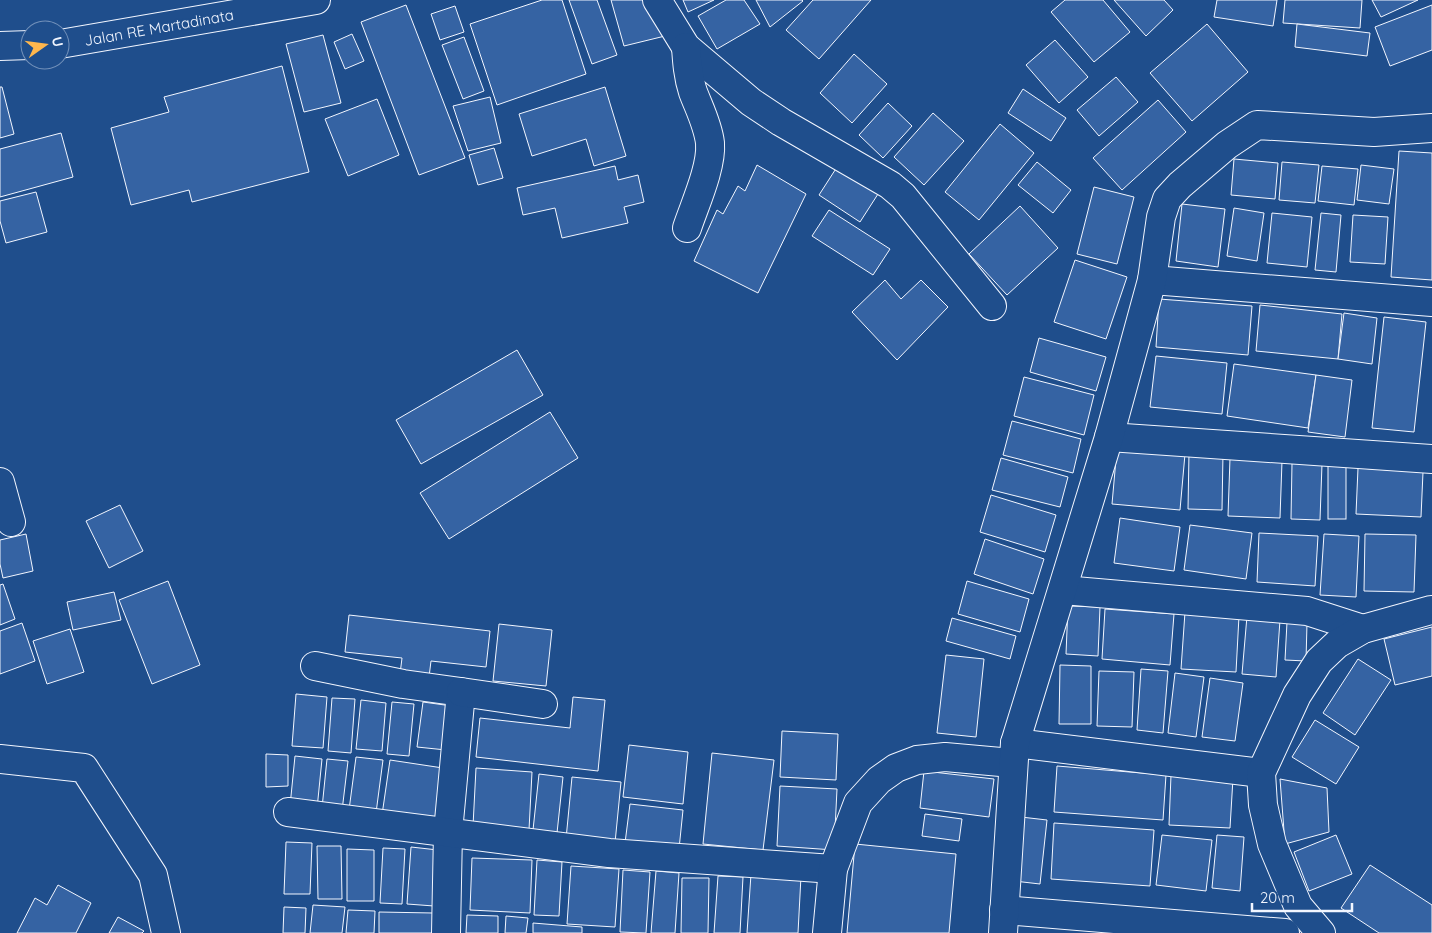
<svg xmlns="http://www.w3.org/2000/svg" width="1432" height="933" font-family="Quicksand,sans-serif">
<rect width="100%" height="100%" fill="#1f4e8c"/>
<g fill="#3563a3" stroke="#f2f6ff">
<path d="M 542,0 L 562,0 L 586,74 L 497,105 L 470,24 Z"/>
<path d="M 569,0 L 597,0 L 617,55 L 592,64 Z"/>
<path d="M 611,0 L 651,0 L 665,36 L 624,46 Z"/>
<path d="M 683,0 L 714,0 L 688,12 Z"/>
<path d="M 726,0 L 744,0 L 760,24 L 717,49 L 698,16 Z"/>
<path d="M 756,0 L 802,0 L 803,1 L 770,27 Z"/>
<path d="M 813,0 L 871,0 L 819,59 L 786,30 Z"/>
<path d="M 1065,0 L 1103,0 L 1130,32 L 1094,62 L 1051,12 Z"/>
<path d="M 1114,0 L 1164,0 L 1173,10 L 1146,36 Z"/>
<path d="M 1217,0 L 1277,0 L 1273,26 L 1214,17 Z"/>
<path d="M 1285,0 L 1362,0 L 1360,28 L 1283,23 Z"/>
<path d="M 1372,0 L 1418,0 L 1381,17 Z"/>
<path d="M 406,5 L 465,158 L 419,175 L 361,22 Z"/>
<path d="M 1432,5 L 1432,50 L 1390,66 L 1375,27 Z"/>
<path d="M 455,6 L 464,32 L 440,40 L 431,14 Z"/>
<path d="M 1207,24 L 1248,72 L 1192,121 L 1150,73 Z"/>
<path d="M 1297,24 L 1370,33 L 1367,56 L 1295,47 Z"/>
<path d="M 352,34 L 364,61 L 345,69 L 334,42 Z"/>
<path d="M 323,35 L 341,103 L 304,112 L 286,44 Z"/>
<path d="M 464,37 L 484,91 L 463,99 L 442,45 Z"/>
<path d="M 1055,40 L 1088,77 L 1059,103 L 1026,65 Z"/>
<path d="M 854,54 L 887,84 L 852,123 L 820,93 Z"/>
<path d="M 282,66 L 309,172 L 192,202 L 189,190 L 131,205 L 111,128 L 169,112 L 164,97 Z"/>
<path d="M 1116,77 L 1138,102 L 1099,136 L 1077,110 Z"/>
<path d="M 0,87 L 2,87 L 14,134 L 0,138 Z"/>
<path d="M 605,87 L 626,156 L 594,166 L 586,139 L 532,156 L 519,114 Z"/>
<path d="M 1023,89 L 1066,118 L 1051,141 L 1008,113 Z"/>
<path d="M 490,97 L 501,143 L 468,151 L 453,106 Z"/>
<path d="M 377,99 L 399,155 L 348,176 L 325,119 Z"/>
<path d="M 1158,100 L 1186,132 L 1122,190 L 1093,158 Z"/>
<path d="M 888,103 L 912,126 L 883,158 L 859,135 Z"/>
<path d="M 933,113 L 964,141 L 924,185 L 894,157 Z"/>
<path d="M 1000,124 L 1034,153 L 979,220 L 945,192 Z"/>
<path d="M 61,133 L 73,177 L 0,197 L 0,149 Z"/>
<path d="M 494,148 L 503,178 L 478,185 L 469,155 Z"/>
<path d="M 1399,151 L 1432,153 L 1432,280 L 1391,277 Z"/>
<path d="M 1234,159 L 1278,163 L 1275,199 L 1231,195 Z"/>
<path d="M 1037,162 L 1071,190 L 1053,213 L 1018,185 Z"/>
<path d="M 1282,162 L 1319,165 L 1315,203 L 1279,200 Z"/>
<path d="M 757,165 L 806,194 L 758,293 L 694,261 L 717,210 L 723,214 L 738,186 L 745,191 Z"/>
<path d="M 1361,165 L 1394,169 L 1389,204 L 1357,200 Z"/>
<path d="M 615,166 L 618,180 L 638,175 L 644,202 L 624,207 L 628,223 L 562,238 L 555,208 L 523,215 L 517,188 Z"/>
<path d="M 1322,166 L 1358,169 L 1354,205 L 1318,201 Z"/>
<path d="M 837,167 L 878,194 L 860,222 L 819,195 Z"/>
<path d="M 1094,187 L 1134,197 L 1117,264 L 1077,254 Z"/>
<path d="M 36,192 L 47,232 L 6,243 L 0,221 L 0,201 Z"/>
<path d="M 1182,204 L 1225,209 L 1218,267 L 1176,261 Z"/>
<path d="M 1020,206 L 1058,248 L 1007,295 L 969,254 Z"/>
<path d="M 1234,208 L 1264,213 L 1257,261 L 1227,256 Z"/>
<path d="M 829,210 L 890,249 L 873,275 L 812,236 Z"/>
<path d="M 1272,213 L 1312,217 L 1307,267 L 1267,263 Z"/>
<path d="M 1321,213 L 1341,215 L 1336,272 L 1315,270 Z"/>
<path d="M 1353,215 L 1388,217 L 1385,264 L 1350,262 Z"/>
<path d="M 1075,260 L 1127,277 L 1106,339 L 1054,322 Z"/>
<path d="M 885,280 L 901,299 L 921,280 L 948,307 L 897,360 L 852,312 Z"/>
<path d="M 1159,299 L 1252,306 L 1248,355 L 1156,347 Z"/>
<path d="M 1260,305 L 1342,314 L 1338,359 L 1256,351 Z"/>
<path d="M 1344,313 L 1377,318 L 1372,364 L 1338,359 Z"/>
<path d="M 1384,317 L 1426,322 L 1414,432 L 1372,428 Z"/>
<path d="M 1039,338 L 1106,357 L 1096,391 L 1030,372 Z"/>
<path d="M 517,350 L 543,395 L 421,464 L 396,420 Z"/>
<path d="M 1156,356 L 1227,363 L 1222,414 L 1150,407 Z"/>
<path d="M 1234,364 L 1316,375 L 1308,428 L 1227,416 Z"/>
<path d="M 1316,375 L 1352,380 L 1345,437 L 1308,432 Z"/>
<path d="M 1024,377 L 1094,395 L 1084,435 L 1014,416 Z"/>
<path d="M 550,412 L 578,458 L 449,539 L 420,493 Z"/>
<path d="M 1012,421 L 1081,439 L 1073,473 L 1003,455 Z"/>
<path d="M 1117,448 L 1185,454 L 1180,510 L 1112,504 Z"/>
<path d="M 1189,452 L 1223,453 L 1222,510 L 1188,509 Z"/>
<path d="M 1001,458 L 1068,477 L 1060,507 L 992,490 Z"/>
<path d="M 1230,458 L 1282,461 L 1280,518 L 1228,516 Z"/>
<path d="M 1292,463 L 1322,464 L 1320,520 L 1291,519 Z"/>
<rect x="1328" y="465" width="18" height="54"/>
<path d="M 1358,468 L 1423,472 L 1421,517 L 1356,514 Z"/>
<path d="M 991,495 L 1056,515 L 1045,552 L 980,532 Z"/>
<path d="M 120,505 L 143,551 L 109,568 L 86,521 Z"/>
<path d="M 1120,518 L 1180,527 L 1174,571 L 1114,563 Z"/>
<path d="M 1190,525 L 1252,533 L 1246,579 L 1184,570 Z"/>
<path d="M 1259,533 L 1318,536 L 1315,586 L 1257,582 Z"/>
<path d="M 26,534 L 33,571 L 3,578 L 0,564 L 0,540 Z"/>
<path d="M 1324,534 L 1359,536 L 1356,597 L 1320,595 Z"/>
<path d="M 1365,534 L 1416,535 L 1414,592 L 1364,591 Z"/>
<path d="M 985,539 L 1044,559 L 1033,594 L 974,574 Z"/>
<path d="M 168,581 L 200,665 L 152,684 L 119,600 Z"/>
<path d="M 967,581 L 1029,599 L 1020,632 L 958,614 Z"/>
<path d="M 3,584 L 15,619 L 0,625 L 0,585 Z"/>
<path d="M 114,592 L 121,620 L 73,630 L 67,602 Z"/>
<path d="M 1068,606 L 1100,607 L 1098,656 L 1066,654 Z"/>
<path d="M 1105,609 L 1174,614 L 1170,665 L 1102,659 Z"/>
<path d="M 1185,612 L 1239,616 L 1236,672 L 1181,669 Z"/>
<path d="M 349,615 L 490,631 L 486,667 L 431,661 L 429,677 L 400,674 L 402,658 L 345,652 Z"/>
<path d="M 1247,616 L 1280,620 L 1276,677 L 1242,674 Z"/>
<path d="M 952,618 L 1016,636 L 1010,659 L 946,641 Z"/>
<path d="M 1287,622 L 1307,623 L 1306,661 L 1285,660 Z"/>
<path d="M 22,623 L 35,661 L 0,674 L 0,631 Z"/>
<path d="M 499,624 L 552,630 L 546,686 L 493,681 Z"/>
<path d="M 1432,627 L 1432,676 L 1395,685 L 1384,639 Z"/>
<path d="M 70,629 L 84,672 L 47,684 L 33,641 Z"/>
<path d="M 946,655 L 984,659 L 976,737 L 937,733 Z"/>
<path d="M 1358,659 L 1391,680 L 1355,735 L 1323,713 Z"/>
<path d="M 1060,665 L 1091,666 L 1091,724 L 1059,724 Z"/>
<path d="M 1141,669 L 1168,671 L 1163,733 L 1137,730 Z"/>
<path d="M 1099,671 L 1134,672 L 1132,727 L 1097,726 Z"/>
<path d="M 1175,673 L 1204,677 L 1196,737 L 1168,733 Z"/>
<path d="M 1210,678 L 1243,683 L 1235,741 L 1202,737 Z"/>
<path d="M 296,694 L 327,697 L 323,748 L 292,746 Z"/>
<path d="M 573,697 L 605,700 L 598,771 L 476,757 L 480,718 L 570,728 Z"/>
<path d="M 332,698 L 355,699 L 351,753 L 328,751 Z"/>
<path d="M 361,700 L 386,703 L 382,751 L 356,749 Z"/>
<path d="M 392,702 L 414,704 L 409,756 L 387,754 Z"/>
<path d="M 423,702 L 452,706 L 446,750 L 417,747 Z"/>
<path d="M 1315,720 L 1359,747 L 1336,784 L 1292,757 Z"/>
<path d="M 782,731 L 838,734 L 836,780 L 780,777 Z"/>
<path d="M 629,745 L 688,752 L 683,804 L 623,797 Z"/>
<path d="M 712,753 L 774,760 L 763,850 L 703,844 Z"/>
<path d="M 266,754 L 288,755 L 288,786 L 266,787 Z"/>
<path d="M 295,756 L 322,759 L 317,809 L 290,806 Z"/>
<path d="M 356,757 L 383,760 L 376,813 L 349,810 Z"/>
<path d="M 327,759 L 348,761 L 342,811 L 322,808 Z"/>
<path d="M 390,760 L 443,768 L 435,823 L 382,815 Z"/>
<path d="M 1057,766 L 1166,775 L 1163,820 L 1054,812 Z"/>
<path d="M 476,768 L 532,772 L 529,830 L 473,826 Z"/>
<path d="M 924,771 L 994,779 L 989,817 L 920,808 Z"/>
<path d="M 539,774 L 563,777 L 557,833 L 533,830 Z"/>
<path d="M 1171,775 L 1233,778 L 1230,828 L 1169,825 Z"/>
<path d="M 572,777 L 621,782 L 615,843 L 566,839 Z"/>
<path d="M 1280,779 L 1327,788 L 1329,832 L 1285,844 Z"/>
<path d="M 780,786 L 837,789 L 834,850 L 777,846 Z"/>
<path d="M 630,804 L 683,810 L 679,849 L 625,843 Z"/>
<path d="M 925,814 L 962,819 L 959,841 L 922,836 Z"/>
<path d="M 1021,817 L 1047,820 L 1040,884 L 1014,881 Z"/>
<path d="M 1054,823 L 1154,830 L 1150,886 L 1051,879 Z"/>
<path d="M 1162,835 L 1212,840 L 1206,891 L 1156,885 Z"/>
<path d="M 1217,835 L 1244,837 L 1240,891 L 1212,888 Z"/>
<path d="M 1336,835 L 1352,874 L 1309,891 L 1294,852 Z"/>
<path d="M 286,842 L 312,843 L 310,894 L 284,894 Z"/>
<path d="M 855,844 L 956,854 L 949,933 L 847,933 Z"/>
<path d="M 317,846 L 341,846 L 342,899 L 318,899 Z"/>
<path d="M 411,847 L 438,850 L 434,906 L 407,904 Z"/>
<path d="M 383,848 L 405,849 L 402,904 L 380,903 Z"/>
<path d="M 347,849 L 374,850 L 374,901 L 347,901 Z"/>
<path d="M 472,858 L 532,860 L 530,913 L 470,910 Z"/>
<path d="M 537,860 L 562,862 L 559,916 L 534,915 Z"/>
<path d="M 1370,865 L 1432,905 L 1432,933 L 1379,933 L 1341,908 Z"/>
<path d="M 571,866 L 619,869 L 615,927 L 567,924 Z"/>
<path d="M 623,870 L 650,872 L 646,933 L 620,932 Z"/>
<path d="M 656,871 L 679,873 L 675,933 L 651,933 Z"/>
<path d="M 751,874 L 801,876 L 798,933 L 747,933 Z"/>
<path d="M 718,876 L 743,877 L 740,933 L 714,933 Z"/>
<path d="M 682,878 L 709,878 L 708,933 L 681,933 Z"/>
<path d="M 58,885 L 91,903 L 76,933 L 17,933 L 35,898 L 47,905 Z"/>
<path d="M 313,905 L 345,907 L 342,933 L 310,933 Z"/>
<path d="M 284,907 L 306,908 L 305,933 L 283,933 Z"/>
<path d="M 348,910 L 375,911 L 374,933 L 346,933 Z"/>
<path d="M 379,912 L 433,913 L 433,933 L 379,933 Z"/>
<path d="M 467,915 L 498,916 L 498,933 L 466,933 Z"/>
<path d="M 506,916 L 528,918 L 526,933 L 505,933 Z"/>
<path d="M 118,917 L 144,931 L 142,933 L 109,933 Z"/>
<path d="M 533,923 L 582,927 L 582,933 L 533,933 Z"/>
</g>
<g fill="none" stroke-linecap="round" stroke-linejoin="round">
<defs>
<g id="minor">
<path d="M 657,0 L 686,47 L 751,102 L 781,122 L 890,185 L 903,196 L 992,306"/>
<path d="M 686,47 C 687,62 688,77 693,92 C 699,108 708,125 710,143 C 712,167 695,204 687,228"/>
<path d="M 1152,280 L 1432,302"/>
<path d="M 1109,437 L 1432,459"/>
<path d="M 0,482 L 11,522"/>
<path d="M 1063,590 L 1307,611 L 1363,629"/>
<path d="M 315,666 L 403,684 L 461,692 L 448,832 L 446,933"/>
<path d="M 461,692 L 543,704"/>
<path d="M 1015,743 L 1261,773"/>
<path d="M 0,759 L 84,768 L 153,875 L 166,933"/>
<path d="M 288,812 L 609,853 L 833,869"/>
<path d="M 1004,910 L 1285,933"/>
<path d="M 827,933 L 833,869 L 858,803 L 879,780 L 896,768 L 917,760 L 945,757 L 1012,763"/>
<path d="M 1003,933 L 1015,743 L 1109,437 L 1152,280 L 1161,217 L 1167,199 L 1180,185 L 1227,145 L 1257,125 L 1374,132 L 1432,128"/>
<path d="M 1321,933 L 1298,906 L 1272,844 L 1263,805 L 1261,773 L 1297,695 L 1319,661 L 1337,644 L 1363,629 L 1431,610"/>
</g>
<g id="trunk">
<path d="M 60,44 L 316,0"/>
<path d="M 0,46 L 30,45"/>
</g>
</defs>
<use href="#minor" stroke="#f2f6ff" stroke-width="30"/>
<use href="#trunk" stroke="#f2f6ff" stroke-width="30"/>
<use href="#minor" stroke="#1f4e8c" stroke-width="28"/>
<use href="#trunk" stroke="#1f4e8c" stroke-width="28"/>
</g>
<g text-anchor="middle" stroke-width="4" stroke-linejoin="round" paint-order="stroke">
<g font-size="15" fill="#f2f6ff" stroke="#1f4e8c">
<text transform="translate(159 28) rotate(-10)" y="5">Jalan RE Martadinata</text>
</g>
</g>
<g transform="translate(45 45) rotate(76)"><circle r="24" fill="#1f4e8c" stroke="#7391ba"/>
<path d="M0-4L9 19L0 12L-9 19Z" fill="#ffb74d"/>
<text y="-8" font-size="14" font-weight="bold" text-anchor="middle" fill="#f2f6ff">U</text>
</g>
<path d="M1252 903v8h100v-8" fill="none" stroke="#f2f6ff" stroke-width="2.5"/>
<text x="1260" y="903" font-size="15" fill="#f2f6ff" stroke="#1f4e8c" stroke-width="4" paint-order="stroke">20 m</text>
</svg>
